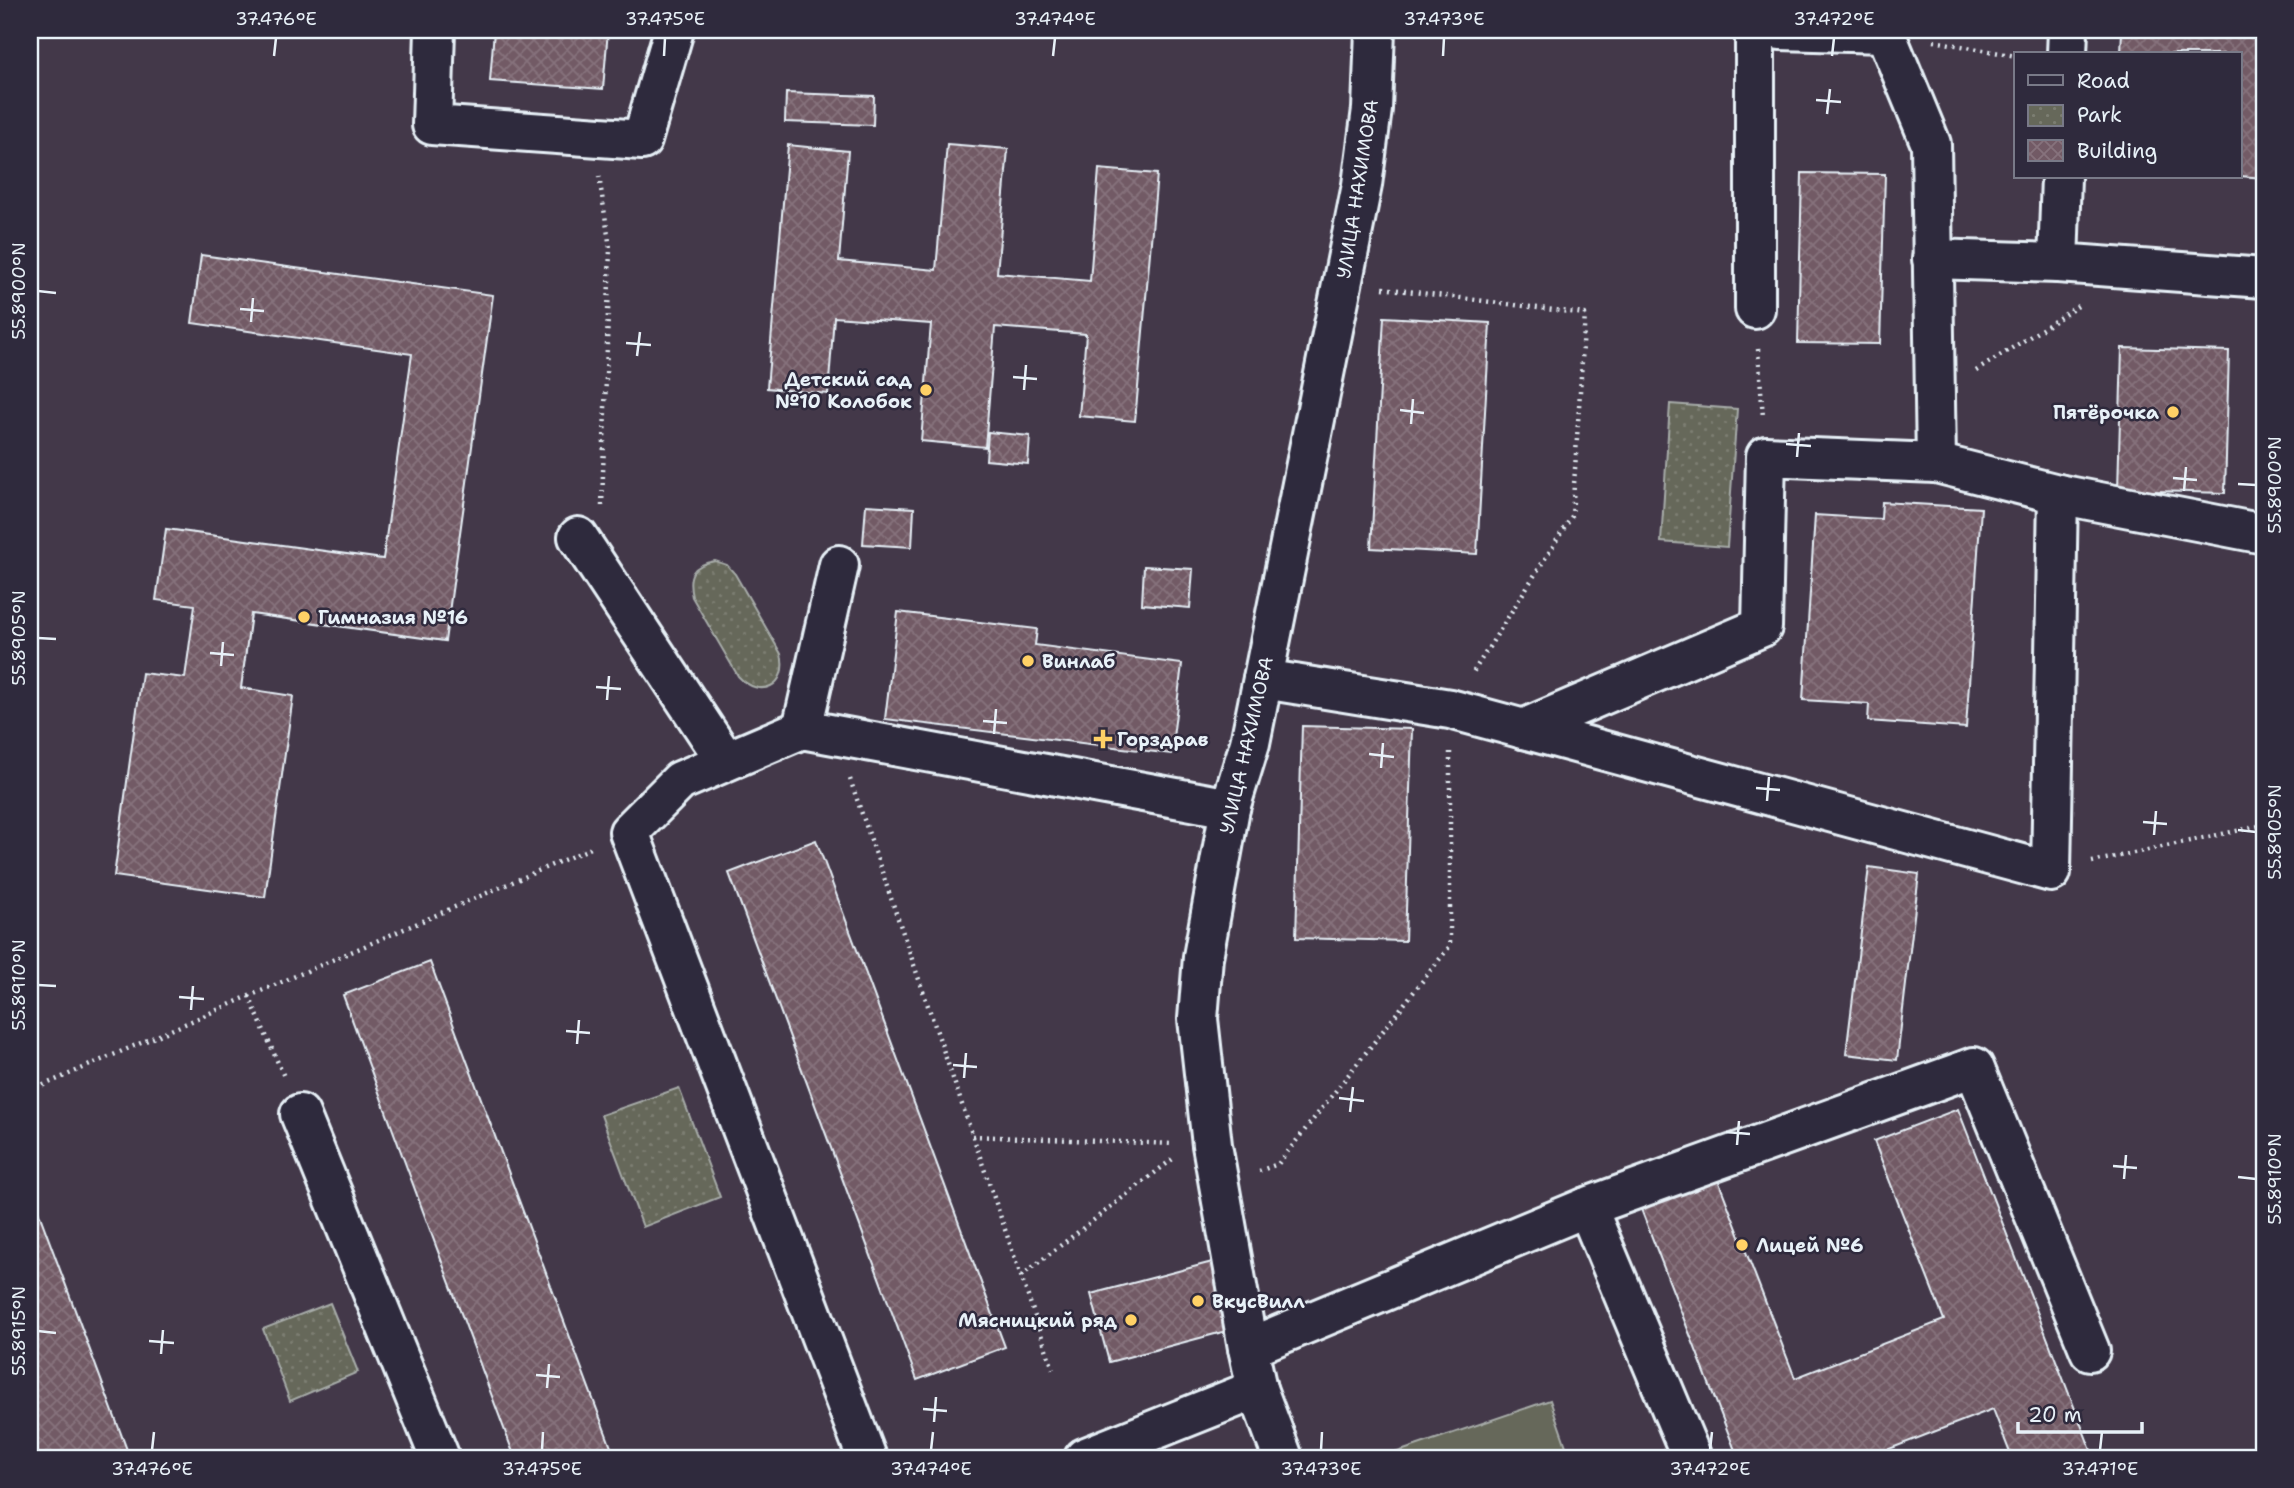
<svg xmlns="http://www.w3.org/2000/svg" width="2294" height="1488" font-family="'Shantell Sans',sans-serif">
<defs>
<pattern id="park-dots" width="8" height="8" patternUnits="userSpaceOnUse" patternTransform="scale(1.75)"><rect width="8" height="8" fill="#66685a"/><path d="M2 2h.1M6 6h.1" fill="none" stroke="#7c7e72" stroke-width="1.8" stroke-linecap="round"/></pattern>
<pattern id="building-cross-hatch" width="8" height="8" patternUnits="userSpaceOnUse" patternTransform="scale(1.75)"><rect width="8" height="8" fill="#725a65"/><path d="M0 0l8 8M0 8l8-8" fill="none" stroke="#86727c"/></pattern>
</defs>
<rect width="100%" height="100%" fill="#433849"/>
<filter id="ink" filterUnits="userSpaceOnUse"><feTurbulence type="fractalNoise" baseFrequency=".0143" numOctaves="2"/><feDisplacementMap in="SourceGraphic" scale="14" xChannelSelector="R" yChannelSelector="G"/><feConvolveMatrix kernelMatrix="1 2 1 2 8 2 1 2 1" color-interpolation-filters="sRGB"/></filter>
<g filter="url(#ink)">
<g fill="url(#park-dots)" stroke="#a7aca9" stroke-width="2">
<path d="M 1670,404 L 1737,409 L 1727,547 L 1661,542 Z"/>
<path d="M 715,561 L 727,565 L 735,574 L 781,654 C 789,686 760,700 738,676 L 692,597 C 687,575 692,565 715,561 Z"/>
<path d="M 679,1088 L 720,1197 L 643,1227 L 601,1115 Z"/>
<path d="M 330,1303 L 358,1372 L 290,1401 L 263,1329 Z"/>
</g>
<path fill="#66685a" stroke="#a7aca9" stroke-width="2" d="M 1550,1400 L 1570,1458 L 1380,1458 Z"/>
<g fill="url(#building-cross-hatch)" stroke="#e8f1f8" stroke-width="2">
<path d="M 494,30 L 608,30 L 603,89 L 490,81 Z"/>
<path d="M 2122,30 L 2264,30 L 2264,178 L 2240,176 L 2240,54 L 2121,54 Z"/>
<path d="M 786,93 L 874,96 L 873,125 L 785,122 Z"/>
<path d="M 947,144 L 1008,149 L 997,273 L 1090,281 L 1099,169 L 1157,174 L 1135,421 L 1079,416 L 1086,334 L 995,327 L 985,447 L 921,441 L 931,324 L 834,317 L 828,394 L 767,388 L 788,145 L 848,151 L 839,261 L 936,270 Z"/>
<path d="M 1802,173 L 1885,174 L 1880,344 L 1798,343 Z"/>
<path d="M 201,255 L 493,295 L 445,641 L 251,614 L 241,688 L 293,696 L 265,897 L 114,876 L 142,673 L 185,678 L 195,605 L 156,600 L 166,529 L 383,559 L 412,354 L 192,323 Z"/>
<path d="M 1384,317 L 1490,323 L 1477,554 L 1371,548 Z"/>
<path d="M 2122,348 L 2229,351 L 2225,493 L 2118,490 Z"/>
<path d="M 988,432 L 1030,436 L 1028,464 L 986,460 Z"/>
<path d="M 1882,502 L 1981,508 L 1966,728 L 1868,721 L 1869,704 L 1803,700 L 1815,515 L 1881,519 Z"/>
<path d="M 866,505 L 914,508 L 912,547 L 863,544 Z"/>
<path d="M 1144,566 L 1193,569 L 1190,608 L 1142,604 Z"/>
<path d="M 898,612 L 1037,629 L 1035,645 L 1182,664 L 1171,754 L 885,719 Z"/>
<path d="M 1302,726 L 1412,729 L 1405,941 L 1296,938 Z"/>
<path d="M 816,840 L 1005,1347 L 917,1380 L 729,873 Z"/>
<path d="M 1869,867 L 1919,874 L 1897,1060 L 1846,1054 Z"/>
<path d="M 430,962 L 615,1458 L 515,1458 L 411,1179 L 343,995 Z"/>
<path d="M 1958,1109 L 2094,1458 L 2012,1458 L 1993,1409 L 1866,1458 L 1738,1458 L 1641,1209 L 1718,1180 L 1795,1378 L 1944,1320 L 1874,1141 Z"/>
<path d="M 30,1189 L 130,1458 L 31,1458 L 30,1455 Z"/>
<path d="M 1216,1261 L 1234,1329 L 1109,1362 L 1091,1294 Z"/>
</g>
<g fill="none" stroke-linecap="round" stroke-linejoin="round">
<defs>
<g id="minor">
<path d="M 435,30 L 432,125 L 642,140 L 674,30"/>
<path d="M 1780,30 L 1884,33"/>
<path d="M 1884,30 L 1931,144 L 1936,463"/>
<path d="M 2067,54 L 2068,30"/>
<path d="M 2061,177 L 2058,263 L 2264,278"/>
<path d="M 1932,259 L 2058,263"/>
<path d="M 1755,309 L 1755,30"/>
<path d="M 578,537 L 726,761"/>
<path d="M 1263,679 L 1450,709 L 2051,872 L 2058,494"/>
<path d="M 802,729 L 839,565"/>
<path d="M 1523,729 L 1762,627 L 1766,456 L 1936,463 L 2058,494 L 2264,534"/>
<path d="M 300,1114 L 440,1458"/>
<path d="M 1587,1207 L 1692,1458"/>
<path d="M 1248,1348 L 1587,1207 L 1974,1067 L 2090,1351"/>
<path d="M 867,1458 L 629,832 L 680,781 L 802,729 L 1230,808"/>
<path d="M 1084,1458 L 1257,1389"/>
<path d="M 1283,1458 L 1257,1389 L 1248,1348 L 1212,1145 L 1198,1019 L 1203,957 L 1230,808 L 1250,743 L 1362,185 L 1372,109 L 1375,30"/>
</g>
</defs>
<use href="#minor" stroke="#e8f1f8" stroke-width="44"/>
<g stroke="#e8f1f8" stroke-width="4.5" stroke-dasharray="2 5" stroke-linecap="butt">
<path d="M 1934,41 L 2016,56"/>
<path d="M 599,176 L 610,248 L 602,506"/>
<path d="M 1383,288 L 1585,314 L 1572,516 L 1472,674"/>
<path d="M 1758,349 L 1763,417"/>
<path d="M 1976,371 L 2078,306"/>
<path d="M 850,779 L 1053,1369"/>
<path d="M 2092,862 L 2264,825"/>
<path d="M 249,996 L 285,1079"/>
<path d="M 30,1091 L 591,848"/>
<path d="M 972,1136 L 1173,1144"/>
<path d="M 1259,1171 L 1278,1164 L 1450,946 L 1450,749"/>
<path d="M 1021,1276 L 1174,1158"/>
</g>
<use href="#minor" stroke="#2f2a3d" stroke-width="38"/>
</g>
</g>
<path fill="none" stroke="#e8f1f8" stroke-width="2.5" d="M 274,56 L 276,38M 664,56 L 665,38M 1053,56 L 1055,38M 1443,56 L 1444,38M 1832,56 L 1834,38M 1816,100 L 1841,102M 1827,114 L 1830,89M 38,291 L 56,293M 240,309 L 264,311M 251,322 L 253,298M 626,343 L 651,345M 637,356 L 640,332M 1013,377 L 1037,379M 1024,390 L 1026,365M 1400,410 L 1424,413M 1411,424 L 1413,399M 1786,444 L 1811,446M 1797,457 L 1799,433M 2173,478 L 2197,480M 2238,484 L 2256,485M 2184,491 L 2186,467M 38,638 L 56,639M 210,653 L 234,655M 221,666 L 223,642M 596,687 L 621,689M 607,700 L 609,676M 983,721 L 1007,723M 994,734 L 996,709M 1369,754 L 1394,757M 1381,768 L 1383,743M 1756,788 L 1780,790M 1767,801 L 1769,777M 2143,822 L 2167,824M 2238,830 L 2256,832M 2154,835 L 2156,811M 38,985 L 56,986M 179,997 L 204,999M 191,1010 L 193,986M 566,1031 L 590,1033M 577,1044 L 579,1020M 953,1065 L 977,1067M 964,1078 L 966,1053M 1339,1098 L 1364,1101M 1350,1112 L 1353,1087M 1726,1132 L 1750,1134M 1737,1145 L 1739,1121M 2113,1166 L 2137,1168M 2238,1177 L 2256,1179M 2124,1179 L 2126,1155M 38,1331 L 56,1333M 149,1341 L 174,1343M 161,1354 L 163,1330M 536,1375 L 560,1377M 547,1388 L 549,1364M 923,1409 L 947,1411M 934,1422 L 936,1397M 152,1450 L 154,1432M 542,1450 L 543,1432M 931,1450 L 933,1432M 1321,1450 L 1322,1432M 1710,1450 L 1712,1432M 2100,1450 L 2102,1432"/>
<g fill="#ffd166" stroke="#2f2a3d" stroke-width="2.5">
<circle cx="926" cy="390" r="7"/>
<circle cx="2173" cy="412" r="7"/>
<circle cx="304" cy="617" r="7"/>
<circle cx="1028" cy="661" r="7"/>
<path d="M1099.5 728.5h7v7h7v7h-7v7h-7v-7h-7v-7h7z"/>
<circle cx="1742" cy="1245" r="7"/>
<circle cx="1198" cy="1301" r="7"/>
<circle cx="1131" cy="1320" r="7"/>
</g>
<g text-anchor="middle" stroke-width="5" stroke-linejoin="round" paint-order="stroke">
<g font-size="19" fill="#e8f1f8" stroke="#2f2a3d">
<text transform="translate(1357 189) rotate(-81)" y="7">УЛИЦА НАХИМОВА</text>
<text transform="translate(1246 745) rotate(-77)" y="7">УЛИЦА НАХИМОВА</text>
</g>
<g font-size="19" font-weight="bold" fill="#e8f1f8" stroke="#2f2a3d" text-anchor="start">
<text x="912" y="386" text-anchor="end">Детский сад<tspan x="912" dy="22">№10 Колобок</tspan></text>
<text x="2159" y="419" text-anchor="end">Пятёрочка</text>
<text x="318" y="624">Гимназия №16</text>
<text x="1042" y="668">Винлаб</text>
<text x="1117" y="746">Горздрав</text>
<text x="1756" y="1252">Лицей №6</text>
<text x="1212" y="1308">ВкусВилл</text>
<text x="1117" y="1327" text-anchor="end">Мясницкий ряд</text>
</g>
</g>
<rect width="2294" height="1488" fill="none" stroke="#2f2a3d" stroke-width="77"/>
<rect x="2014" y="52" width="228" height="126" fill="#2f2a3d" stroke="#797a88" stroke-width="2"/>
<rect x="2028" y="75" width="35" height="10" fill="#2f2a3d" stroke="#797a88" stroke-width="2"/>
<text x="2077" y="88" font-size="21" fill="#e8f1f8">Road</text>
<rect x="2028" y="105" width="35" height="21" fill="url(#park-dots)" stroke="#797a88" stroke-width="2"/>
<text x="2077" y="122" font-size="21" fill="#e8f1f8">Park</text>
<rect x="2028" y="140" width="35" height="21" fill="url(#building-cross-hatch)" stroke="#797a88" stroke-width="2"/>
<text x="2077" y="158" font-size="21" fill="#e8f1f8">Building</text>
<path d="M2018 1422v10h124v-10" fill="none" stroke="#e8f1f8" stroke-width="3.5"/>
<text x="2028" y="1422" font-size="21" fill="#e8f1f8" stroke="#2f2a3d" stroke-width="5" paint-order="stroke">20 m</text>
<rect x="38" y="38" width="2218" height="1412" fill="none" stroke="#e8f1f8" stroke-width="2.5"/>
<g font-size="18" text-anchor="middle" fill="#e8f1f8">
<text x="276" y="25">37.476°E</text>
<text x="665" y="25">37.475°E</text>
<text x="1055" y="25">37.474°E</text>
<text x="1444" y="25">37.473°E</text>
<text x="1834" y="25">37.472°E</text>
<text transform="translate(19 291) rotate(-90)" y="6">55.8900°N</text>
<text transform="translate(2275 485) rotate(-90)" y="6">55.8900°N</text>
<text transform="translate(19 638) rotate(-90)" y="6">55.8905°N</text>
<text transform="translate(2275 832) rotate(-90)" y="6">55.8905°N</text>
<text transform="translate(19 985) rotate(-90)" y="6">55.8910°N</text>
<text transform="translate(2275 1179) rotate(-90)" y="6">55.8910°N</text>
<text transform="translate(19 1331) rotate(-90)" y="6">55.8915°N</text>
<text x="152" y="1475">37.476°E</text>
<text x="542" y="1475">37.475°E</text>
<text x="931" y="1475">37.474°E</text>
<text x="1321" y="1475">37.473°E</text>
<text x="1710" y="1475">37.472°E</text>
<text x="2100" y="1475">37.471°E</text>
</g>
</svg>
